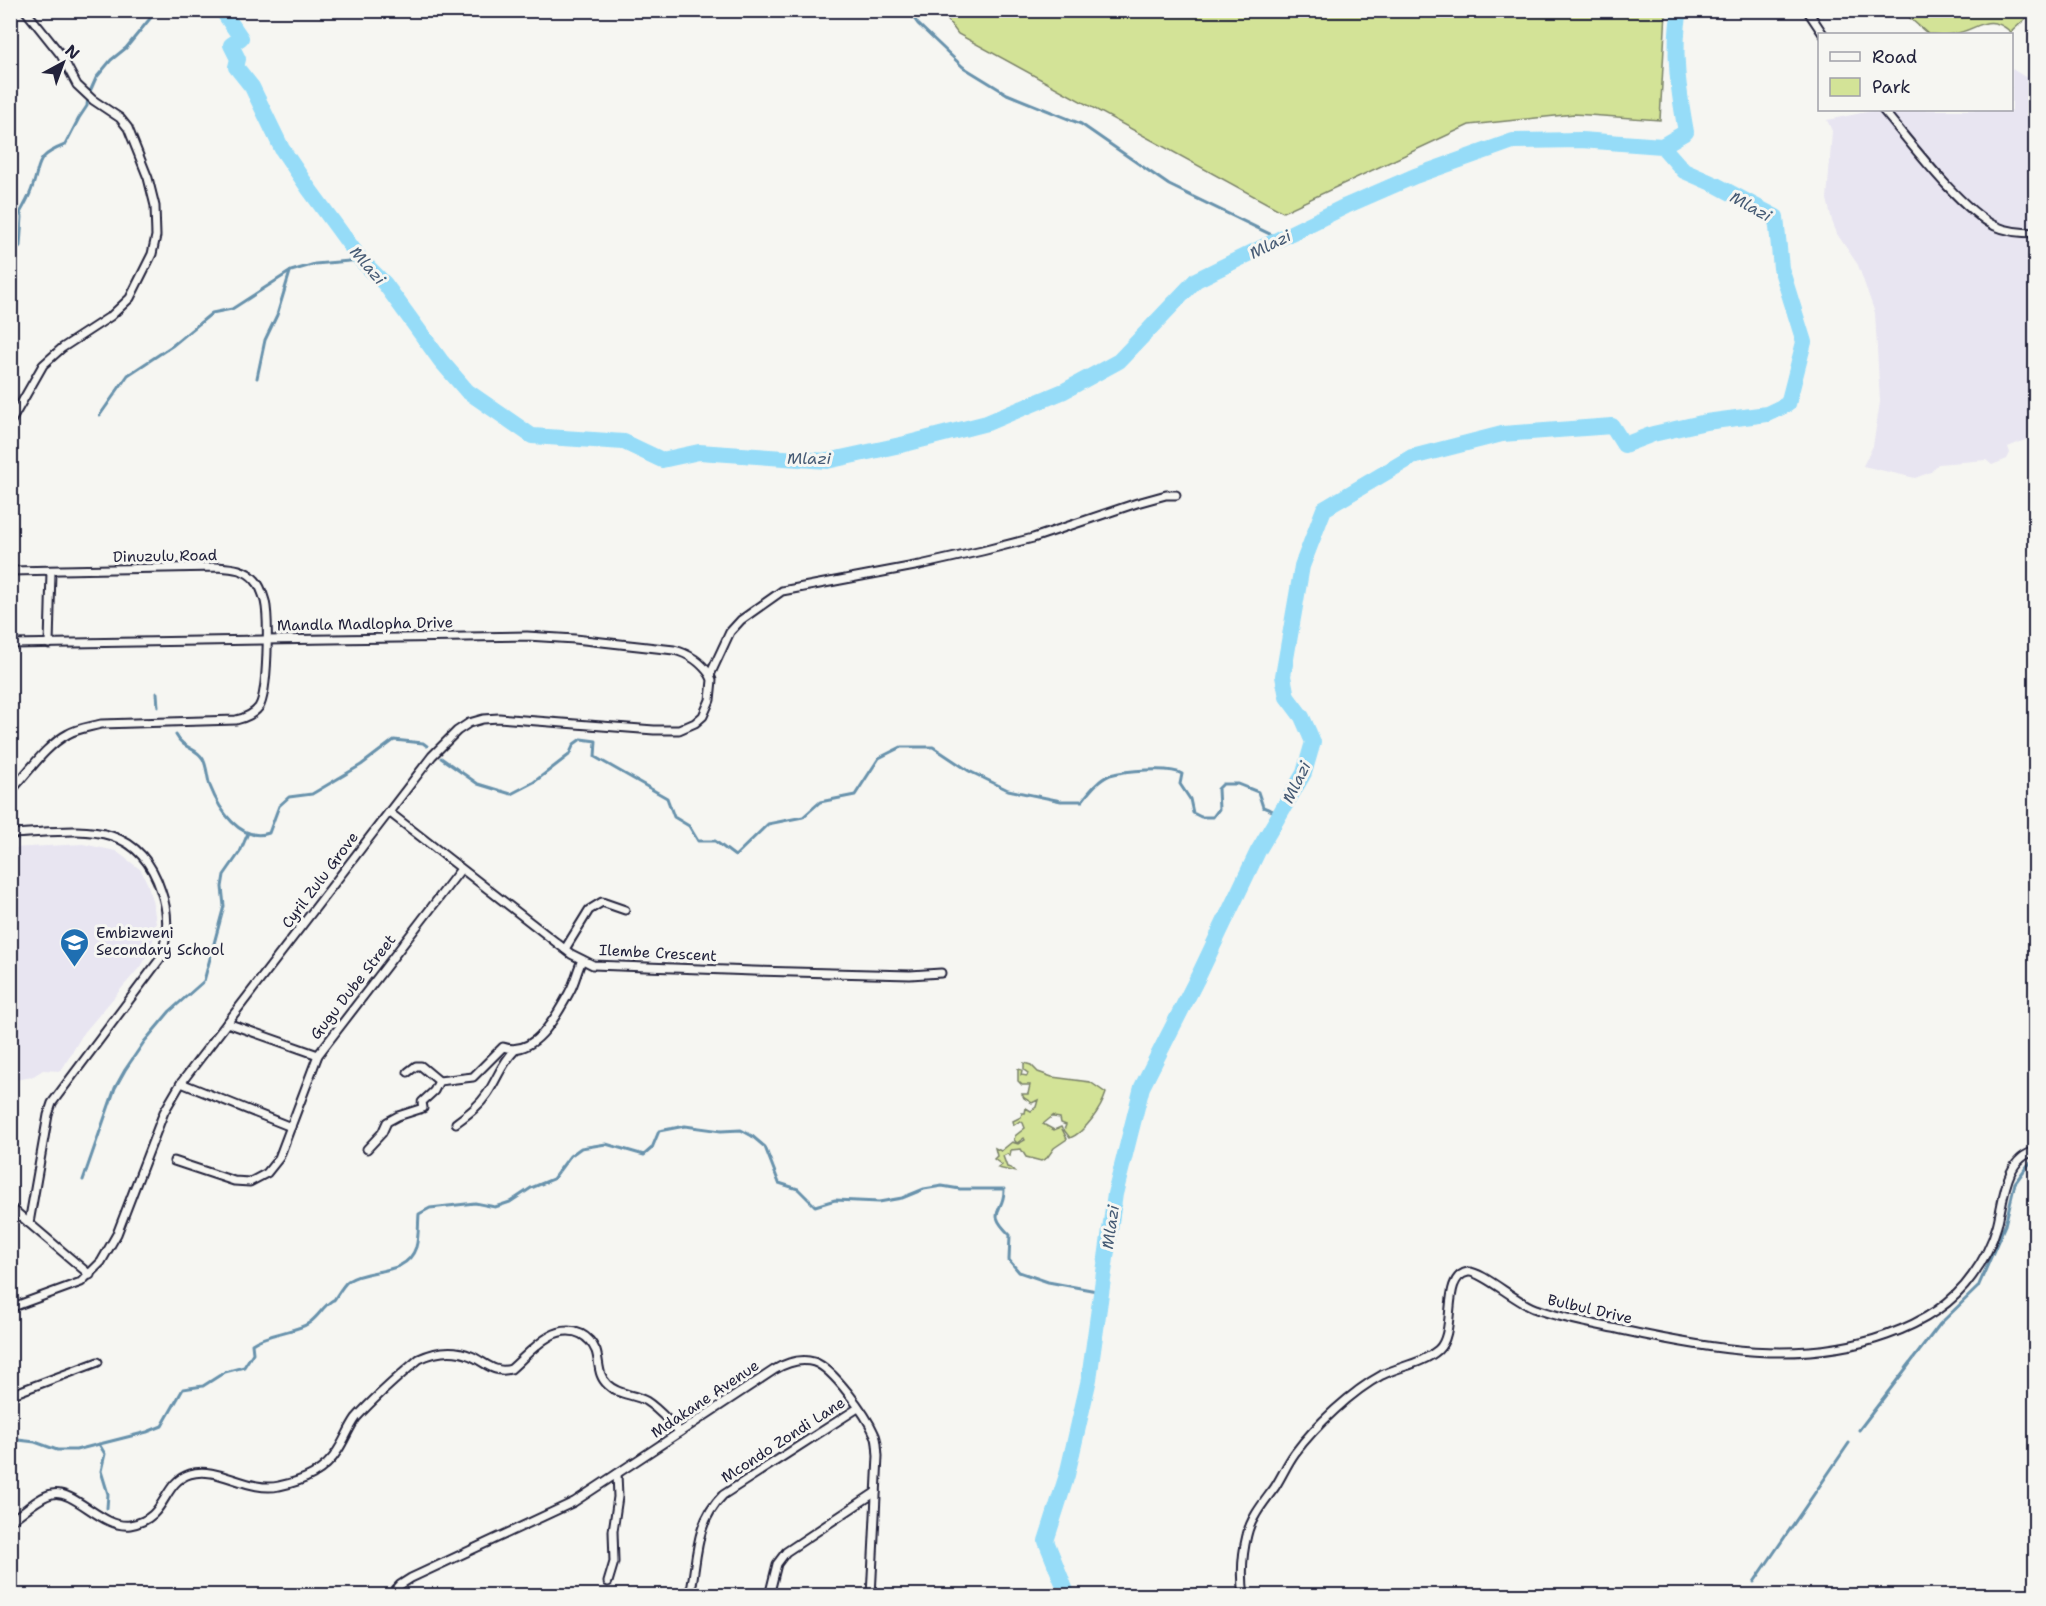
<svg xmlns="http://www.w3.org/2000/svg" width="2046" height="1606" font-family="'Shantell Sans',sans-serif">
<rect width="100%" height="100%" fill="#f6f6f2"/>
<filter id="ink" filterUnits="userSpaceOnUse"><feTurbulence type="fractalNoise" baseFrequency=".0167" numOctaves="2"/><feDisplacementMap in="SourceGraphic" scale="12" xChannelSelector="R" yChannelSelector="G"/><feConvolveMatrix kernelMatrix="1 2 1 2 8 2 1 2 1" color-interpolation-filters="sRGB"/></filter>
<g filter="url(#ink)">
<g fill="#e8e5f1">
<path d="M 2012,69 L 2035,83 L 2035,436 L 2008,447 L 2010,453 L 2007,459 L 1992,465 L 1986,460 L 1938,464 L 1931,472 L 1915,478 L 1863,466 L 1873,446 L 1880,402 L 1875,313 L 1858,265 L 1837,234 L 1832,221 L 1827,199 L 1832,131 L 1827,120 L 1876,110 L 2012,110 Z"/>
<path d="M 83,844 L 116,851 L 141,870 L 148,885 L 154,908 L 156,924 L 153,940 L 144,962 L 83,1034 L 61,1071 L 43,1070 L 32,1077 L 11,1081 L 11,848 Z"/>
</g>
<g fill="#d3e397" stroke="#7a8269" stroke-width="1.5">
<path d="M 941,11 L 1666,11 L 1660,120 L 1574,114 L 1469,125 L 1283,212 L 958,34 Z"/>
<path d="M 2034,11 L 2011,32 C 1987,11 1977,31 1953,34 C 1945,36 1936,34 1928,34 L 1902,11 Z"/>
<path d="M 1024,1063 L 1031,1065 L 1038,1072 L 1052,1077 L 1090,1082 L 1106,1093 C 1101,1109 1085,1132 1070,1138 L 1064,1130 L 1066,1125 L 1061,1123 L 1060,1118 L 1053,1117 L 1054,1115 L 1043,1124 L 1054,1130 L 1061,1127 L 1067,1139 L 1054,1148 L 1047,1158 L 1041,1161 L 1026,1157 L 1021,1149 L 1011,1150 L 1010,1156 L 1007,1154 L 1003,1156 L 1007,1167 L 1011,1168 L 1015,1172 L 998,1168 L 1002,1165 L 994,1159 L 997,1156 L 995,1148 L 1001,1151 L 1012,1142 L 1018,1144 L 1025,1140 L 1024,1138 L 1017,1143 L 1014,1140 L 1015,1136 L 1025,1128 L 1023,1123 L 1020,1121 L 1014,1125 L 1013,1121 L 1021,1117 L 1022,1113 L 1025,1113 L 1026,1108 L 1031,1111 L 1036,1107 L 1038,1100 L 1032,1103 L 1024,1098 L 1022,1094 L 1028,1094 L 1030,1085 L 1022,1085 L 1018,1081 L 1018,1069 L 1022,1070 L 1021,1075 L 1027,1076 L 1028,1073 L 1024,1070 Z"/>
</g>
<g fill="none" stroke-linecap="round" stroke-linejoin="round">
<g stroke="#6892ac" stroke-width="3">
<path d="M 908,10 L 918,24 L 963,67 L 1007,94 L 1081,124 L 1169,185 L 1280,239"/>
<path d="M 10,254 L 20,246 L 22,217 L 20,213 C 24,206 28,199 31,191 C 42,164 32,158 65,145 L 79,118 L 87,106 L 88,96 L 96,78 L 111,60 L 126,48 L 157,10"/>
<path d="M 257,378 L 265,340 L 277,315 L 290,272"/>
<path d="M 100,415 L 128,375 L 172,346 L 212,313 L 232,309 L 291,271 L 315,264 L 361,260"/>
<path d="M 157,693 L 158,707"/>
<path d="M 176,735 C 184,750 196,747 203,759 C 207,766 207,777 210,786 C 219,809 240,843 269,833 L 279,806 L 289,797 L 312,794 L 361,765 L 394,740 L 423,743 L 427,746"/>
<path d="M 441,758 L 478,784 L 511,794 L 534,782 L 569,755 L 574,744 L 581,739 L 596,741 L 595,757 L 667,798 L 674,817 L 689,826 L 698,841 L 715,841 L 735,856 L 768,824 L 803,817 L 820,802 L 855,795 L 879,758 L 901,747 L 933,747 L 969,771 L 1008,790 L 1061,801 L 1082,801 C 1090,791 1098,780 1110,775 C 1124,771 1170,766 1182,774 L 1180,784 L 1190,799 L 1193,813 L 1201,817 L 1213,817 L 1219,809 L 1218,789 L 1223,784 L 1238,784 L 1258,792 L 1263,807 L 1280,814"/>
<path d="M 83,1180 L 115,1088 L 125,1070 L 144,1042 L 170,1011 L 204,981 L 224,906 L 222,887 L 224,875 L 240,852 L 248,833"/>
<path d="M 334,1300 C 338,1294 343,1285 348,1281 C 370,1267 406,1277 416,1247 C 419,1237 418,1225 419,1214 L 430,1208 L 475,1203 L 495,1207 L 510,1202 L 531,1188 L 553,1179 L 570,1156 L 581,1148 L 606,1144 L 644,1155 L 652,1148 L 659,1131 L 685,1126 L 721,1131 L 741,1130 L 752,1136 L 765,1147 L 779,1183 L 798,1189 L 815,1206 L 835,1200 L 879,1202 L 902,1198 L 924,1189 L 942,1186 L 960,1189 L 1004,1189 C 1005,1213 984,1210 1010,1235 L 1009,1260 L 1019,1272 L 1048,1282 L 1102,1292"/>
<path d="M 1859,1430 L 1940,1324 L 1978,1287 L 2005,1225 L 2015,1183 L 2028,1165 L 2036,1160"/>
<path d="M 10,1439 L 35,1442 L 57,1450 L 76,1450 L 147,1432 L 162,1426 L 183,1389 L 203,1386 L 225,1372 L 244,1367 L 253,1353 L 252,1344 C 267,1333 297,1332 309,1323 C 319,1316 323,1306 333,1300"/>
<path d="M 99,1444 L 105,1454 L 101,1471 L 108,1494 L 107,1508"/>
<path d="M 2031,1462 L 2036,1485"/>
<path d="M 1754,1582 L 1849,1443"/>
<path d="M 2035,1596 L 2036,1595"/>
</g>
<g stroke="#96dcf8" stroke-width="16">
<path d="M 222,10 L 241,38 L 231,45 L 238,59 L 236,67 L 252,87 L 282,149 L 309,189 L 361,260 L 385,284 L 441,361 L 467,391 L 532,436 L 624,442 L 662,460 L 699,452 L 827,461 L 905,444 L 987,423 L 1064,391 L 1119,361 L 1196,280 L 1346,206 L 1415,176 L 1513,141 L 1581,140 L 1662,146 L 1684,171 L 1716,185 L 1776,217 L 1781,268 L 1804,342 L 1788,404 L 1767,414 L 1706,422 L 1653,434 L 1624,445 L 1612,426 L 1502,434 L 1412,457 L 1324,509 L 1302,566 L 1283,676 L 1287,697 L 1302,717 L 1313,742 L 1304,773 L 1258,851 L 1200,973 L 1142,1087 L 1115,1194 L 1089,1379 L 1067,1475 L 1046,1541 L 1068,1596"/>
<path d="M 1662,146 L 1686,132 C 1679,93 1672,50 1680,10"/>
</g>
<defs>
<g id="street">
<path d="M 1807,10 L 1823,34"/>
<path d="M 1883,110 C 1910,142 1959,208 1995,226 C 2008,232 2021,233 2036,233"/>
<path d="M 10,423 L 43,365 L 62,348 L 111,316 L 130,298 L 152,254 L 156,236 L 155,206 L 148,178 L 128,128 L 120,118 L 93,100 L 77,85 L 61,55 L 25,10"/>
<path d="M 10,571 L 216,567 C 230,568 245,568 255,580 C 260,585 263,594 265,601 C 269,618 268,693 259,707 C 253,715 245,718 236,720 L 101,724 C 90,727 78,728 68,734 C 45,746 28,773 10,792"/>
<path d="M 10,644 L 527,636 L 575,639 L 674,650 C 690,654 701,662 710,675"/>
<path d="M 49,644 L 51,571"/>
<path d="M 389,812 L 571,954 L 593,965 L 753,971 L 910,975 L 941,973"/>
<path d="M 10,834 C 74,832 137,815 161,891 C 169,913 168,937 160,959 L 52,1103 L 48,1115 L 29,1223"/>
<path d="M 565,949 L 589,910 L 602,902 L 625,910"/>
<path d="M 227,1023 L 318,1055"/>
<path d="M 408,1072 L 416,1066 L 421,1066 L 439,1081 L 473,1077 L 503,1047 C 535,1058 557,1015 570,991 C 575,982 577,971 582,960"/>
<path d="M 181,1083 L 291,1127"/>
<path d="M 456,1123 C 468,1114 479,1106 487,1094 C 498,1078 501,1064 515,1050"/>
<path d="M 367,1149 L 382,1133 L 387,1122 L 398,1116 L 423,1108 L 422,1102 L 434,1091 L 439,1081"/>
<path d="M 174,1161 L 234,1181 L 250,1182 L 267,1173 L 279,1158 L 318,1055 L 461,869"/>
<path d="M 10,1207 L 90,1275"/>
<path d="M 10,1308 L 81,1282 L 101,1262 L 117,1234 L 164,1112 L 181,1083 L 432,756 L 457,731 L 469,723 L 483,719 L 499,718 L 654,730 L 679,730 L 695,723 L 703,716 L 710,700 L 712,680 L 710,675 L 730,632 L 741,620 L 782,591 L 920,565 L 982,551 L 1033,538 L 1137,503 L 1166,495 L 1176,495"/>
<path d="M 10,1395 L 98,1362"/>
<path d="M 10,1521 C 23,1513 38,1497 52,1494 C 75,1489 102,1529 130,1525 C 168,1519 161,1483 190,1474 C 217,1465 249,1493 279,1486 C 303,1481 325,1472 338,1450 C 345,1439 349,1428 356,1418 C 374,1398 399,1376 419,1359 C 436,1351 453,1348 471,1356 C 485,1362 494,1374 511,1369 C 529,1354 553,1321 581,1334 C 587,1337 593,1344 596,1351 C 600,1363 597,1375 608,1385 C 618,1395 634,1394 646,1401 C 659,1409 669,1422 680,1432"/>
<path d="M 608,1582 L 614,1562 L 613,1531 L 618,1497 L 617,1474"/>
<path d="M 390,1596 L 400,1585 L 411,1578 L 574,1502 L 774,1370 C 786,1363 800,1358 814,1362 C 833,1368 866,1415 874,1433 C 878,1440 877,1448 878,1456 L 871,1596"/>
<path d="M 690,1596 C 698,1558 694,1524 723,1495 L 858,1408"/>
<path d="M 769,1596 L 777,1564 L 786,1552 L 876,1492"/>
<path d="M 1244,1596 C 1241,1575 1242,1555 1247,1535 C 1251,1517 1265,1501 1275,1487 C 1282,1476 1287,1464 1295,1453 C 1315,1426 1352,1391 1382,1375 C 1400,1366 1422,1364 1438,1350 C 1458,1332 1440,1277 1468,1272 C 1481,1270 1518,1304 1536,1309 C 1564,1319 1594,1324 1622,1330 C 1708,1349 1801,1366 1887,1335 C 1921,1323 1951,1306 1972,1276 C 1983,1261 1992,1244 1997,1226 C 2004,1201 2004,1158 2036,1151"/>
</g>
</defs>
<use href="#street" stroke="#22223b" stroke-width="11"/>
<use href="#street" stroke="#f6f6f2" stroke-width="7"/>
</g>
</g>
<defs>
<symbol id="school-pin" viewBox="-11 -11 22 30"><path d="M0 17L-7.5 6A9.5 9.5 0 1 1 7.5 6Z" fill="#1f6fb2" stroke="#f6f6f2"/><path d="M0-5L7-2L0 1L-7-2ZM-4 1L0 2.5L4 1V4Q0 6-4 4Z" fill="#fff"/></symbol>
</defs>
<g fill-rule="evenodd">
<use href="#school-pin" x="58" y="926" width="33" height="45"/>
</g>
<g text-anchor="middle" stroke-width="6" stroke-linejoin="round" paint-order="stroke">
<g font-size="15" fill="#22223b" stroke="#f6f6f2">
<text transform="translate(165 556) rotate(-1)" y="5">Dinuzulu Road</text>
<text transform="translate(365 624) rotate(-1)" y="5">Mandla Madlopha Drive</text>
<text transform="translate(320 880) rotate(-53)" y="5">Cyril Zulu Grove</text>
<text transform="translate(658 953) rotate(3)" y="5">Ilembe Crescent</text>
<text transform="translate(353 987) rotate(-52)" y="5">Gugu Dube Street</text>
<text transform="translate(1590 1309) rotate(13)" y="5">Bulbul Drive</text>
<text transform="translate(705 1399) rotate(-34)" y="5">Mdakane Avenue</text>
<text transform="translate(783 1440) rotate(-33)" y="5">Mcondo Zondi Lane</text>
</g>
<g font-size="15" fill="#22223b" stroke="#f6f6f2" text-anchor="start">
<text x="96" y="938">Embizweni<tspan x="96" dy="17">Secondary School</tspan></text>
</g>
<g font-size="16" font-style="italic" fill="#455a74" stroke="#f6f6f2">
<text transform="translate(1751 206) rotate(29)" y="6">Mlazi</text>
<text transform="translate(1270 244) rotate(-27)" y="6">Mlazi</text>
<text transform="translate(368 265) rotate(49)" y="6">Mlazi</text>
<text x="809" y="464">Mlazi</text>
<text transform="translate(1296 782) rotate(-64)" y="6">Mlazi</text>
<text transform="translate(1110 1227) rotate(-82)" y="6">Mlazi</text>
</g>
</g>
<rect width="2046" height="1606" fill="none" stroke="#f6f6f2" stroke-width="36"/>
<rect x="18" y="18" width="2010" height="1570" fill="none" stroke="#22223b" stroke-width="2" filter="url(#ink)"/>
<rect x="1818" y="33" width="195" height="78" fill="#f6f6f2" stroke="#a1a1a9" stroke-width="1.5"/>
<rect x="1830" y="52" width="30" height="9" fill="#f6f6f2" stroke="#a1a1a9" stroke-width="1.5"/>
<text x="1872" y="63" font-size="18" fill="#22223b">Road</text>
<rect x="1830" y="78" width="30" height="18" fill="#d3e397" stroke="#a1a1a9" stroke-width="1.5"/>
<text x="1872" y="93" font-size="18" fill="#22223b">Park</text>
<g transform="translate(63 63) rotate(41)" stroke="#f6f6f2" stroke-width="4.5" paint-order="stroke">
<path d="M0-4.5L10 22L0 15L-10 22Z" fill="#22223b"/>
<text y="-9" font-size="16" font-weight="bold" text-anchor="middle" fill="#22223b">N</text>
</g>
</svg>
